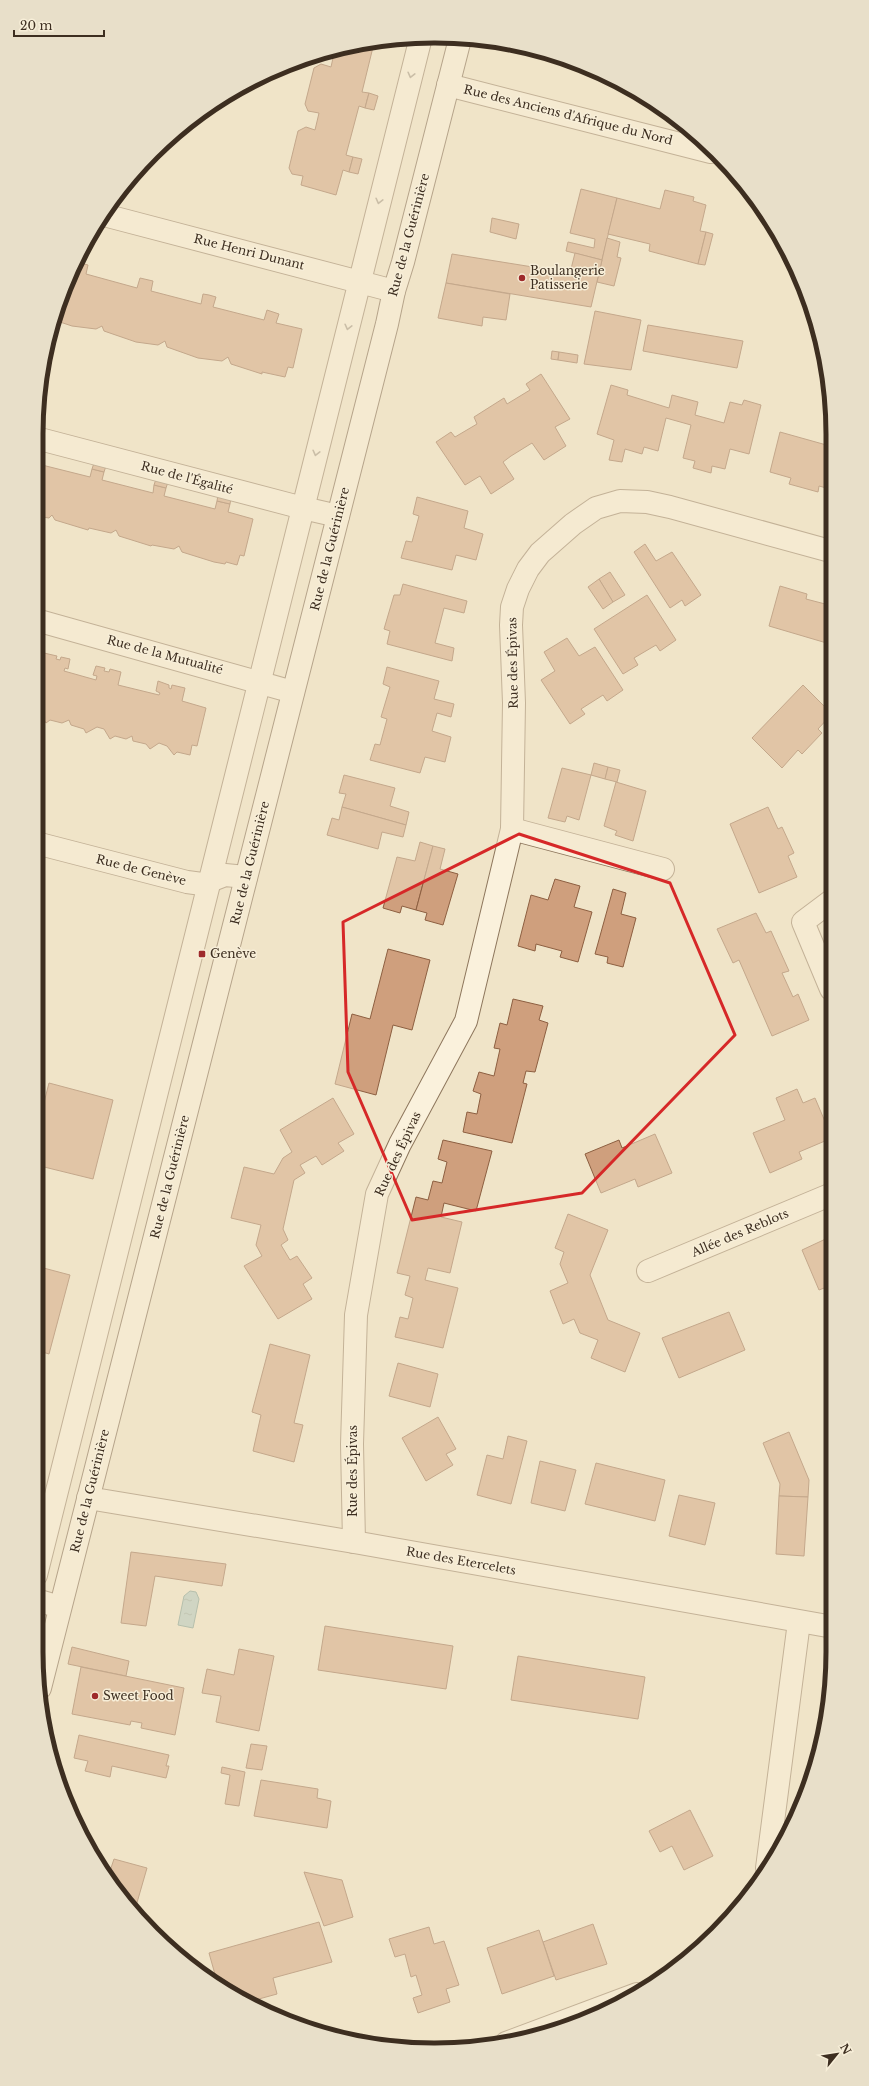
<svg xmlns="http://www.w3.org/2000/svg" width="869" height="2086" font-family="'Libre Baskerville',serif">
<defs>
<pattern id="water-ripples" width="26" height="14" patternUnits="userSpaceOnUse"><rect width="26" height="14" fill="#a9c4bc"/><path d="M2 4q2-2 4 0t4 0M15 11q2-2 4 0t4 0" fill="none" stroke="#8ba098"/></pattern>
</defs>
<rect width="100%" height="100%" fill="#f0e4c8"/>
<path fill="url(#water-ripples)" stroke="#6f938a" d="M 190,1591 L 196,1592 L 199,1599 L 193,1628 L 178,1625 L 184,1596 Z"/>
<g fill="#cf9f7d" stroke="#8d5f41">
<path d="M 392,40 L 390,47 L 381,45 L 382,41 Z"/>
<path d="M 382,41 L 381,45 L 374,43 L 362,92 L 369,93 L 367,100 L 365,108 L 359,106 L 346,155 L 353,157 L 349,172 L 343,170 L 336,195 L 301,185 L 303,176 L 292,174 L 289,168 L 298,131 L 306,127 L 315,130 L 319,113 L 308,111 L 305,104 L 314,68 L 321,64 L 331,67 L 335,49 Z"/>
<path d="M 369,93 L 378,96 L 374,110 L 365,108 Z"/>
<path d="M 353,157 L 362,159 L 358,174 L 349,172 Z"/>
<path d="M 581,189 L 617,198 L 602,260 L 566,251 L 568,242 L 594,248 L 595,239 L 570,233 Z"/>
<path d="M 665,190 L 694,197 L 693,201 L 706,205 L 700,231 L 706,232 L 698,264 L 649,251 L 650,244 L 608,234 L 617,198 L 660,209 Z"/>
<path d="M 492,218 L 519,224 L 516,239 L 490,232 Z"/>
<path d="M 706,232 L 713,234 L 705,265 L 698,264 Z"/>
<path d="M 607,238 L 620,242 L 617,257 L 621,258 L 614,286 L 597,282 Z"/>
<path d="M 575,253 L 602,260 L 591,307 L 446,283 L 452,254 L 570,273 Z"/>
<path d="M 77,262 L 88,265 L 86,274 L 137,288 L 140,278 L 153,281 L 151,291 L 201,304 L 203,294 L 209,295 L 216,297 L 213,307 L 264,320 L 267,310 L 279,314 L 276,323 L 302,329 L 293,368 L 288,367 L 285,377 L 262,372 L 262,374 L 231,364 L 228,357 L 222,361 L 198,358 L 167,347 L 165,341 L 158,345 L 136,342 L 104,331 L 102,326 L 96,329 L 72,326 L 54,320 L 57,307 L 73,271 L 75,272 Z"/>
<path d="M 446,283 L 510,294 L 506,320 L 483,317 L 482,326 L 438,318 Z"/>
<path d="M 595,311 L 641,320 L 631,370 L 584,364 Z"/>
<path d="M 648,325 L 743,341 L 737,368 L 643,351 Z"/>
<path d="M 552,351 L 559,352 L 558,360 L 551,359 Z"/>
<path d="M 559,352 L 578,355 L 577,363 L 558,360 Z"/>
<path d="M 541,374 L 570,419 L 555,427 L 566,446 L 544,460 L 532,443 L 511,456 L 503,462 L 514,479 L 491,494 L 480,476 L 465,485 L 436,442 L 451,432 L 455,437 L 477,424 L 474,417 L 504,398 L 507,404 L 530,390 L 526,384 Z"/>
<path d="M 611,385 L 628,390 L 627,395 L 669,408 L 672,395 L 698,402 L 695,415 L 724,423 L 730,402 L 742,405 L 744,400 L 761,405 L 749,454 L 730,449 L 725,469 L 712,466 L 711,473 L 693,468 L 695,461 L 683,458 L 691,425 L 666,418 L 658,451 L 644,447 L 642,454 L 625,449 L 622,462 L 609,460 L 614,440 L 597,434 Z"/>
<path d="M 780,432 L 830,446 L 830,489 L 819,486 L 818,492 L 789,484 L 791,478 L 770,472 Z"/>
<path d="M 36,448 L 42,450 L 40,456 L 36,455 Z"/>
<path d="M 36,455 L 40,456 L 38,464 L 90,477 L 92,469 L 104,472 L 102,480 L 153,493 L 154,485 L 166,488 L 164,496 L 215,509 L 217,501 L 230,504 L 228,512 L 253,519 L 244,556 L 240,555 L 237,565 L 226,562 L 225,564 L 214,562 L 182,552 L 179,546 L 174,549 L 152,545 L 151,546 L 119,536 L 116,530 L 111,533 L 89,528 L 88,530 L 55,520 L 52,515 L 49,518 L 36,516 Z"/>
<path d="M 94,463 L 106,466 L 104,472 L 92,469 Z"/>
<path d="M 156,479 L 168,482 L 166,488 L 154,485 Z"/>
<path d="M 218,495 L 231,498 L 230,504 L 217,501 Z"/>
<path d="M 417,497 L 468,511 L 464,528 L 483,534 L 476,560 L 456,555 L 452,570 L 401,558 L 406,541 L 412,542 L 419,516 L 413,514 Z"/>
<path d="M 645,544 L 656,561 L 672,552 L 701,595 L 685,606 L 682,600 L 670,608 L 634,552 Z"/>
<path d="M 610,572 L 625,595 L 613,602 L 599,579 Z"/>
<path d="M 599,579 L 613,602 L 603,609 L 588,587 Z"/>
<path d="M 403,584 L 467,601 L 464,613 L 444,608 L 435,643 L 454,648 L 452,661 L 387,644 L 390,631 L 384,629 L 394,595 L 400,595 Z"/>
<path d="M 780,586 L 807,594 L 806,599 L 829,605 L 830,599 L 830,644 L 769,626 Z"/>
<path d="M 647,595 L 676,640 L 660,651 L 656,645 L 634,658 L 638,665 L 623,674 L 594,629 Z"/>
<path d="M 567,638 L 579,656 L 595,647 L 623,690 L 607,701 L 603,695 L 581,709 L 585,714 L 570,724 L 541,680 L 555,671 L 544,652 Z"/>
<path d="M 44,653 L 57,656 L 56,659 L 60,660 L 61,657 L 70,659 L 68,669 L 65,668 L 64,671 L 96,680 L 97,676 L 93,675 L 96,666 L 105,668 L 104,671 L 109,672 L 110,669 L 121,672 L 118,685 L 159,695 L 160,693 L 156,691 L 158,681 L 169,685 L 169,688 L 171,689 L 172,685 L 185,688 L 182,701 L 206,708 L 197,746 L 192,745 L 190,755 L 177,752 L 174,755 L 167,746 L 159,743 L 150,749 L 146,744 L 133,741 L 132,736 L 126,739 L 115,736 L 110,739 L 104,729 L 97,727 L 86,733 L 84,729 L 71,725 L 69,720 L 62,723 L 50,720 L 46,723 L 40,713 L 36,711 L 36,664 L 41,665 Z"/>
<path d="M 387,667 L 439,681 L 434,699 L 454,704 L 451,717 L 437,713 L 432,731 L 451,737 L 445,762 L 425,757 L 420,773 L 370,760 L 375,744 L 380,745 L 387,719 L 381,717 L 390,687 L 383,684 Z"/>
<path d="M 803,685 L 830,712 L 830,716 L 818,729 L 822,733 L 802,754 L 798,750 L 782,768 L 752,738 Z"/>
<path d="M 594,763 L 608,767 L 605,779 L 591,775 Z"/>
<path d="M 608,767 L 620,770 L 617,782 L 605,779 Z"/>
<path d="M 562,768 L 591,775 L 579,820 L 567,816 L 565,822 L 548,818 Z"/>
<path d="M 344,775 L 395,788 L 390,806 L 409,812 L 406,825 L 342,807 L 346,794 L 339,793 Z"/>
<path d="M 616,782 L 646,791 L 633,841 L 615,835 L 617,831 L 604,826 Z"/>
<path d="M 342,807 L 406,825 L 403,837 L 382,832 L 378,849 L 327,835 L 332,818 L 339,820 Z"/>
<path d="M 768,807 L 778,829 L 782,827 L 794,853 L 788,856 L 797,877 L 759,893 L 730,824 Z"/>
<path d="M 420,842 L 433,846 L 416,910 L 402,906 L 400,913 L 383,908 L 397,857 L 415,861 Z"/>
<path d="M 433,846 L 445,849 L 440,869 L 458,874 L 443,925 L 425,920 L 427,913 L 416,910 Z"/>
<path d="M 555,879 L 580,886 L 574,907 L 592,912 L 578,962 L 560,957 L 562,951 L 536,944 L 535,951 L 518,946 L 531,895 L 548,900 Z"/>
<path d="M 613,889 L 626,893 L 621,914 L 636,918 L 623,967 L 607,963 L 608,957 L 595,954 Z"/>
<path d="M 756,913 L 766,933 L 771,931 L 789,971 L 782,973 L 793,997 L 798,994 L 809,1020 L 772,1036 L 739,960 L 733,963 L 717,929 Z"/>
<path d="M 388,949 L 430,960 L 412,1030 L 393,1025 L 376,1095 L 335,1084 L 352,1014 L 370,1019 Z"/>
<path d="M 513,999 L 543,1006 L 539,1020 L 548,1023 L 535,1072 L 526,1071 L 523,1083 L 527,1084 L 512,1143 L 463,1132 L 467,1112 L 477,1114 L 481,1094 L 473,1091 L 479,1072 L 494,1076 L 500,1049 L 494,1048 L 500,1023 L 507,1025 Z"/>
<path d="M 49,1083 L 113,1100 L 93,1179 L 36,1165 L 36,1134 Z"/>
<path d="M 797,1089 L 803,1103 L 815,1098 L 832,1138 L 799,1152 L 802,1159 L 770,1173 L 753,1133 L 785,1120 L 776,1098 Z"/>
<path d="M 333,1098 L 354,1134 L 338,1143 L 344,1151 L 322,1165 L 316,1156 L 300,1165 L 305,1173 L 294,1180 L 283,1229 L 288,1240 L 281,1245 L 290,1260 L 297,1256 L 312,1278 L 303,1284 L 312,1299 L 278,1319 L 244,1266 L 262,1256 L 256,1245 L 261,1225 L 231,1218 L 244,1167 L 274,1174 L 283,1158 L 292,1152 L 280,1130 Z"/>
<path d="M 655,1134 L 672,1173 L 638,1187 L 635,1179 L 601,1193 L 585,1154 L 619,1140 L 622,1148 Z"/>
<path d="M 443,1140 L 492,1151 L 476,1211 L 444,1203 L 441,1217 L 462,1222 L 450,1273 L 428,1268 L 425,1280 L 458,1288 L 443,1348 L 395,1337 L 400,1317 L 408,1319 L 413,1298 L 405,1295 L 410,1276 L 397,1273 L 416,1197 L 428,1200 L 433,1181 L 442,1183 L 447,1162 L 438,1159 Z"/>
<path d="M 36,1173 L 44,1175 L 38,1201 L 36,1201 Z"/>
<path d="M 568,1214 L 608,1230 L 590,1275 L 608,1320 L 640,1333 L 625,1372 L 591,1358 L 598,1340 L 580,1333 L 574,1319 L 563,1324 L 550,1291 L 568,1283 L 560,1264 L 564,1252 L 555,1248 Z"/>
<path d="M 832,1236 L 832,1285 L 819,1290 L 802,1250 Z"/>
<path d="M 36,1266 L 70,1275 L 49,1354 L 36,1350 Z"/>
<path d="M 729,1312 L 745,1350 L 679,1378 L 662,1338 Z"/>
<path d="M 270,1344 L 310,1355 L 294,1423 L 303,1425 L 294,1462 L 253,1451 L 261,1415 L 252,1412 Z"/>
<path d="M 398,1363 L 438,1374 L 430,1407 L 389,1396 Z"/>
<path d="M 438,1417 L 456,1449 L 446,1454 L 453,1465 L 426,1481 L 402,1438 Z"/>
<path d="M 789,1432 L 809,1480 L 808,1497 L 779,1496 L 780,1484 L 763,1443 Z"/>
<path d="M 508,1436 L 527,1441 L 511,1504 L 477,1495 L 487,1455 L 503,1459 Z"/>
<path d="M 540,1461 L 576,1470 L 565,1511 L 531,1503 Z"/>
<path d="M 596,1463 L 665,1480 L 655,1521 L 585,1504 Z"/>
<path d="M 679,1495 L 715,1503 L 705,1545 L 669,1536 Z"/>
<path d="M 779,1496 L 808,1497 L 804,1556 L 776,1554 Z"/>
<path d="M 131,1552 L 226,1564 L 222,1586 L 155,1576 L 146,1626 L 121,1623 Z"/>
<path d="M 325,1626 L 453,1646 L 446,1689 L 318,1670 Z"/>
<path d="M 72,1647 L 129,1661 L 126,1676 L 68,1664 Z"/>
<path d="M 239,1649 L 274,1656 L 259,1731 L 216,1722 L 221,1696 L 202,1693 L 207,1669 L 234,1675 Z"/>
<path d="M 518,1656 L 645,1677 L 638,1719 L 511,1700 Z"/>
<path d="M 81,1667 L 184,1688 L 175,1735 L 141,1728 L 142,1723 L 131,1721 L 130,1725 L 72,1714 Z"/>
<path d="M 830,1678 L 831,1678 L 830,1704 L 826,1720 L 823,1720 Z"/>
<path d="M 79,1735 L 169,1755 L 166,1766 L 169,1766 L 166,1778 L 112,1766 L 110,1777 L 85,1771 L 88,1761 L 74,1758 Z"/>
<path d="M 251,1744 L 267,1746 L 262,1770 L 246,1768 Z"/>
<path d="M 222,1767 L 245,1772 L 239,1806 L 225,1804 L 230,1775 L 221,1773 Z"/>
<path d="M 261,1780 L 318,1789 L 317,1798 L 331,1801 L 327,1828 L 254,1816 Z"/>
<path d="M 690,1810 L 713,1856 L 684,1870 L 672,1846 L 660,1852 L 649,1831 Z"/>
<path d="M 114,1859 L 147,1868 L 134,1913 L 108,1877 Z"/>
<path d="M 304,1872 L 342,1880 L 353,1917 L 324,1926 Z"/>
<path d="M 319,1922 L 332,1962 L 273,1978 L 277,1994 L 248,2002 L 218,1985 L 209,1953 Z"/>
<path d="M 593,1924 L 607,1964 L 556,1980 L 543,1942 Z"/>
<path d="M 429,1927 L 434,1944 L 444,1941 L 459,1985 L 446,1989 L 450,2002 L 418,2013 L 413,1998 L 422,1995 L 416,1975 L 411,1977 L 405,1954 L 395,1957 L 389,1939 Z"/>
<path d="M 539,1930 L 554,1976 L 502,1994 L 487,1948 Z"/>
</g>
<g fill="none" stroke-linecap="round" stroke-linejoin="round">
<defs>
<g id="minor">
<path d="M 448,85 L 711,152"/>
<path d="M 104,215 L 394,291"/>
<path d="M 36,438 L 303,508 L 338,516"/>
<path d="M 36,620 L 293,692"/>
<path d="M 512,829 L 663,869"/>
<path d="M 36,843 L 187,882 L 202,884 L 225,875 L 246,877"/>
<path d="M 831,901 L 803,922 L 831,989"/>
<path d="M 648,1271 L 832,1194"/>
<path d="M 354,1542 L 352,1444 L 356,1315 L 377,1194 L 400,1144 L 466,1021 L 512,829 L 514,703 L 511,625 L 512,607 L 518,589 L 528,569 L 540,553 L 573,524 L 596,508 L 620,501 L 647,502 L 670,507 L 830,551"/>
<path d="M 36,1575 L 421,37"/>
<path d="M 767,1868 L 799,1622"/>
<path d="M 506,2043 L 637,1994"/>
</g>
<g id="tertiary">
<path d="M 88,1498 L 354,1542 L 833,1627"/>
<path d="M 36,1600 L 60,1607"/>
</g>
<path id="secondary" d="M 40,1688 L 387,324 L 394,291 L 403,262 L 460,39"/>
</defs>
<use href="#minor" stroke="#8d765c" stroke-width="24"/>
<use href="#tertiary" stroke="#8d765c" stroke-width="24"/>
<use href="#secondary" stroke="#6f573f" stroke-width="24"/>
<use href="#minor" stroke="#faf1dc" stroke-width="22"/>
<use href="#tertiary" stroke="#faf1dc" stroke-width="22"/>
<use href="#secondary" stroke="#faf1dc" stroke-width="22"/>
</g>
<defs><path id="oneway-chevron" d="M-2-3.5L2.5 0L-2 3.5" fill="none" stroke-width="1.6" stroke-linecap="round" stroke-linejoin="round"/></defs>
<g stroke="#9c907e">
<use href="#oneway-chevron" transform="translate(411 75) rotate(104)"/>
<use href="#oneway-chevron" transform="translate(379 201) rotate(104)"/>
<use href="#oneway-chevron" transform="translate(348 327) rotate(104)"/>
<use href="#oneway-chevron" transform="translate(316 453) rotate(104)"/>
</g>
<path d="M0 0H869V2086H0ZM 519,834 L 670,883 L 735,1035 L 582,1193 L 412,1220 L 348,1072 L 343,922 Z" fill="#f0e4c8" fill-opacity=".55" fill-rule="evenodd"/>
<path fill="none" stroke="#d62828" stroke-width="3" stroke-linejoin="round" d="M 519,834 L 670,883 L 735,1035 L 582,1193 L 412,1220 L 348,1072 L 343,922 Z"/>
<g fill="#9e2a2b" stroke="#f7eed8" stroke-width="1.5">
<circle cx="522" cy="278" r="4"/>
<rect x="198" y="950" width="8" height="8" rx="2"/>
<circle cx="95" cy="1696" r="4"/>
</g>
<g text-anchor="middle" stroke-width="3" stroke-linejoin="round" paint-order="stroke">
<g font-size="12" fill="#3d2e20" stroke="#f7eed8">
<text transform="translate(568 115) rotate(14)" y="4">Rue des Anciens d'Afrique du Nord</text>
<text transform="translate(409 235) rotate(-75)" y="4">Rue de la Guérinière</text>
<text transform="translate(249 252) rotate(14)" y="4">Rue Henri Dunant</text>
<text transform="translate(187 478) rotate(15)" y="4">Rue de l'Égalité</text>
<text transform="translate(330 549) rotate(-76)" y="4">Rue de la Guérinière</text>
<text transform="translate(165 655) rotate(15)" y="4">Rue de la Mutualité</text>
<text transform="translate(513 663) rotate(-91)" y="4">Rue des Épivas</text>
<text transform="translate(250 863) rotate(-76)" y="4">Rue de la Guérinière</text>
<text transform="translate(141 870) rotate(14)" y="4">Rue de Genève</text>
<text transform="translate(398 1154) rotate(-65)" y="4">Rue des Épivas</text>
<text transform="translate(170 1177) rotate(-76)" y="4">Rue de la Guérinière</text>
<text transform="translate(740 1233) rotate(-23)" y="4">Allée des Reblots</text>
<text transform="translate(353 1471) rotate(-90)" y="4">Rue des Épivas</text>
<text transform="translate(90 1491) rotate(-76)" y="4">Rue de la Guérinière</text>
<text transform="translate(461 1561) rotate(10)" y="4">Rue des Etercelets</text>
</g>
<g font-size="12" fill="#3d2e20" stroke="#f7eed8" text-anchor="start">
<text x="530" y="275">Boulangerie<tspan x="530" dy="14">Patisserie</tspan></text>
<text x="210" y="958">Genève</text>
<text x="103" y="1700">Sweet Food</text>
</g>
</g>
<path d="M0 0H869V2086H0ZM434 43H435A391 391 0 0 1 826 434V1652A391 391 0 0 1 435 2043H434A391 391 0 0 1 43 1652V434A391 391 0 0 1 434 43Z" fill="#e8dfc9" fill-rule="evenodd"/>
<path fill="none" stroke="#3d2e20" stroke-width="5" d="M434 43H435A391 391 0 0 1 826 434V1652A391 391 0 0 1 435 2043H434A391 391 0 0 1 43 1652V434A391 391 0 0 1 434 43Z"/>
<g transform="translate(837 2054) rotate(60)" stroke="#f7eed8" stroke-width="3" paint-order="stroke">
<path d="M0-3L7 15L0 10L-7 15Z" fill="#3d2e20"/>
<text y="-6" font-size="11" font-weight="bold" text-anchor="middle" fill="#3d2e20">N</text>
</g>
<path d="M14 30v6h90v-6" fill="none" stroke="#3d2e20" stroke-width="2"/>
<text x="20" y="30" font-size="12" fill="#3d2e20" stroke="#f7eed8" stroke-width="3" paint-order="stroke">20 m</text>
</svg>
